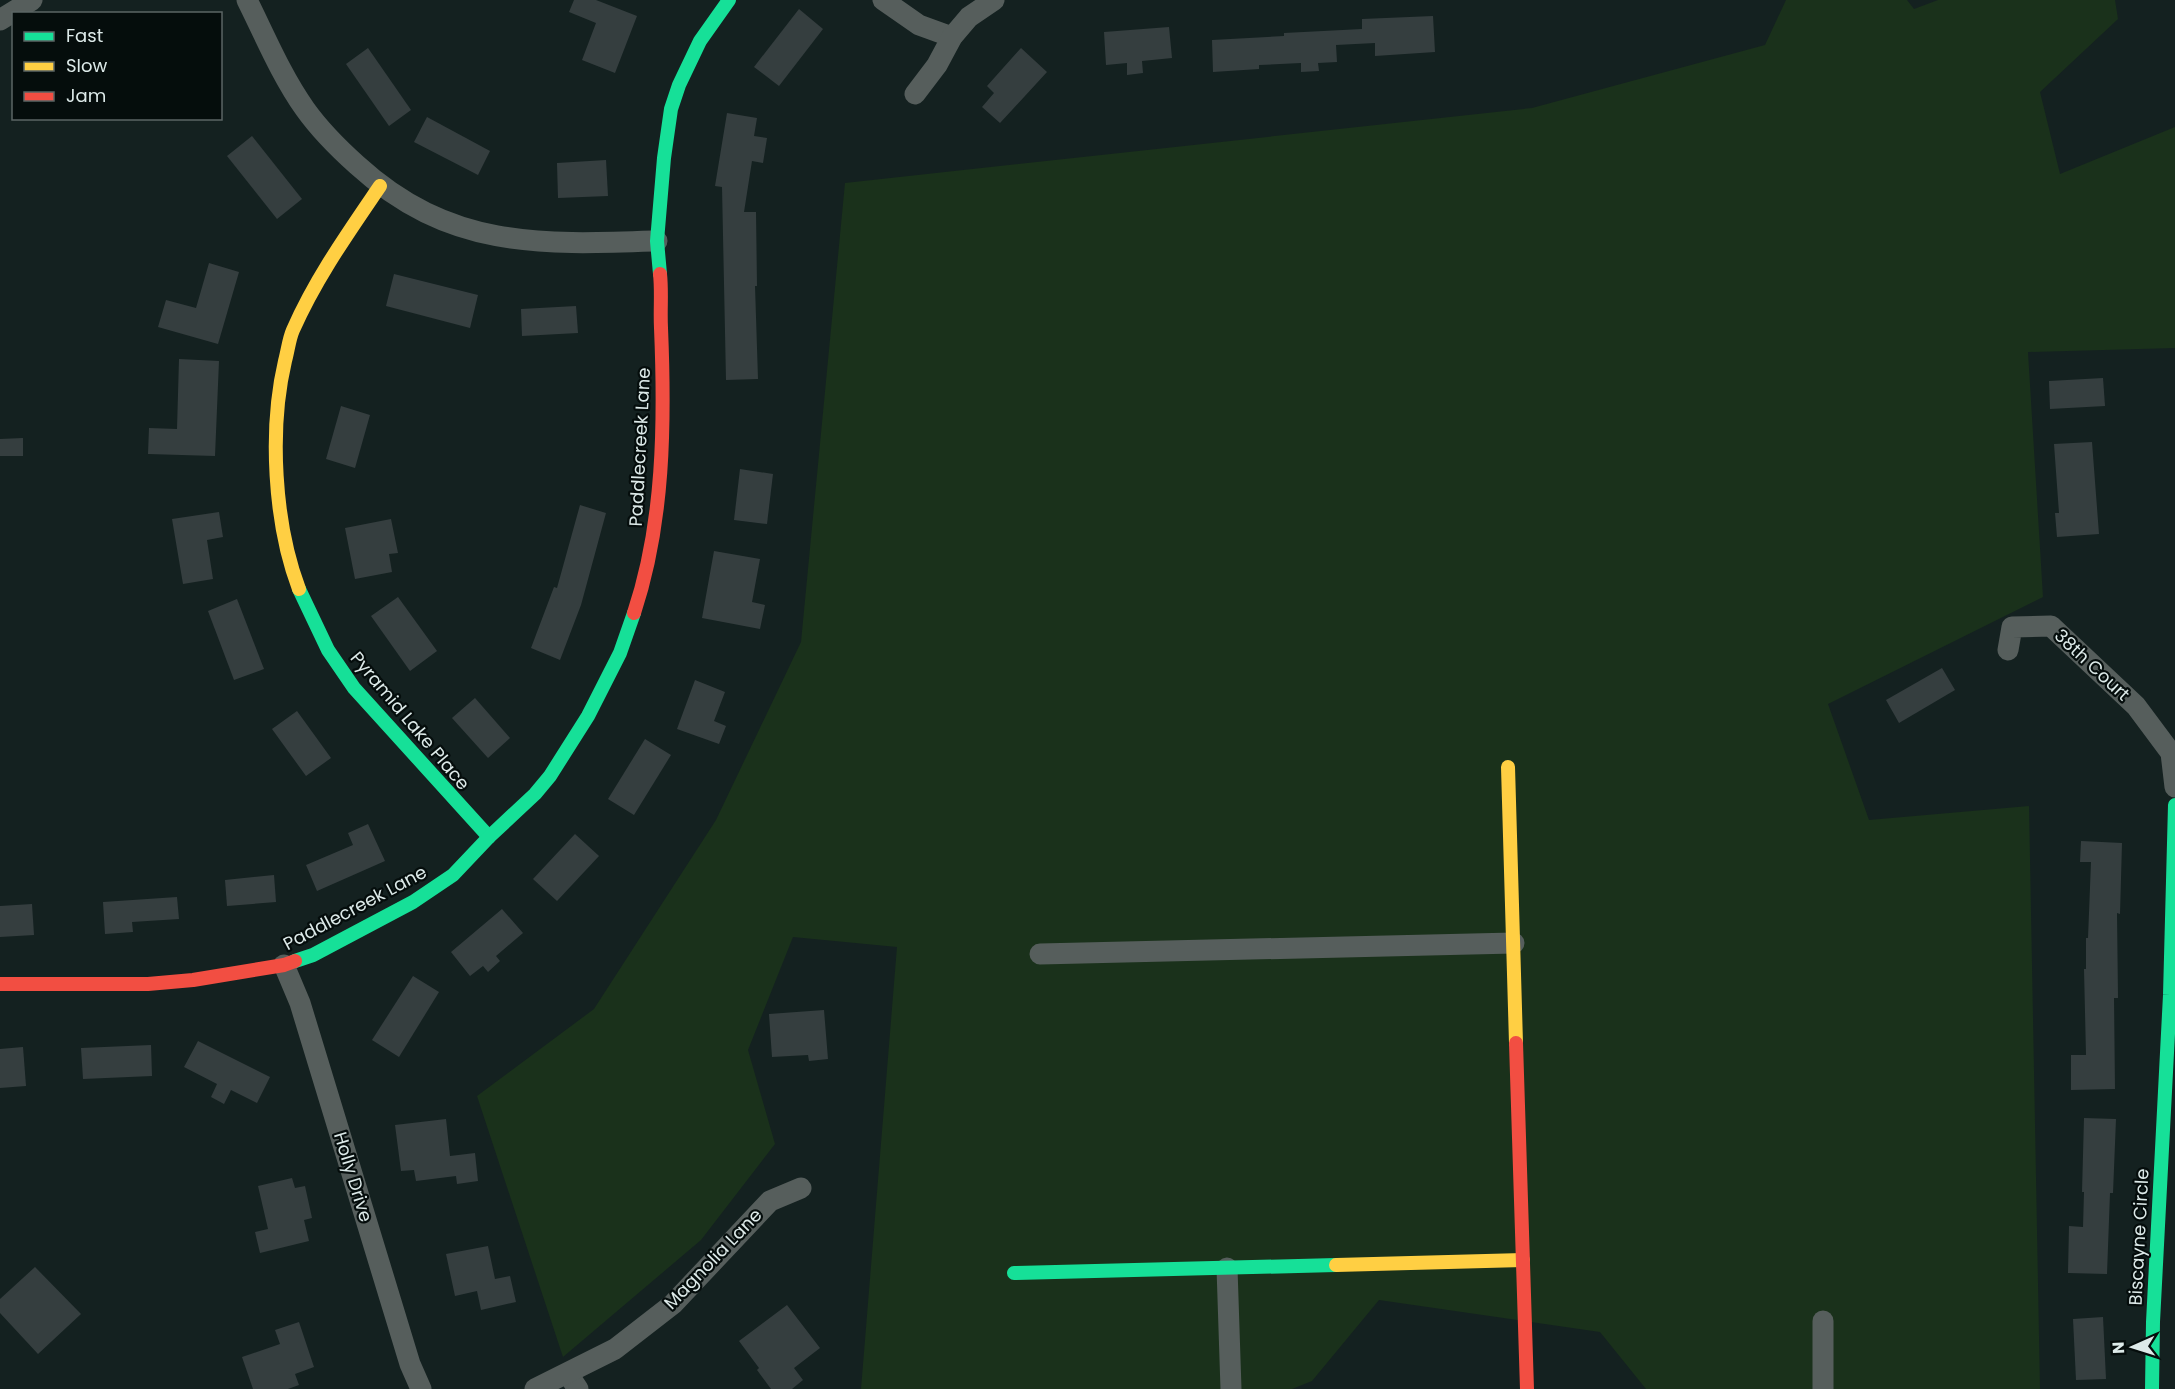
<svg xmlns="http://www.w3.org/2000/svg" width="2175" height="1389" font-family="Poppins,sans-serif">
<rect width="100%" height="100%" fill="#142120"/>
<path fill="#1a311b" d="M 1786,0 L 1907,0 L 1914,9 L 1938,0 L 2115,0 L 2118,19 L 2040,92 L 2060,174 L 2175,127 L 2175,348 L 2028,352 L 2043,597 L 1828,704 L 1869,820 L 2029,806 L 2040,1389 L 1646,1389 L 1600,1332 L 1379,1300 L 1312,1381 L 1292,1389 L 861,1389 L 897,947 L 793,937 L 748,1050 L 775,1144 L 701,1240 L 563,1357 L 477,1096 L 594,1009 L 716,820 L 801,642 L 845,183 L 1532,108 L 1765,45 Z"/>
<g fill="#353e3f">
<path d="M 574,0 L 596,0 L 637,16 L 615,73 L 582,60 L 596,23 L 569,12 Z"/>
<path d="M 799,9 L 823,29 L 779,86 L 754,67 Z"/>
<path d="M 1433,16 L 1435,52 L 1375,56 L 1375,43 L 1336,45 L 1337,62 L 1318,63 L 1319,71 L 1301,72 L 1301,63 L 1259,65 L 1259,69 L 1213,72 L 1212,40 L 1284,36 L 1284,33 L 1362,29 L 1362,19 Z"/>
<path d="M 1169,27 L 1172,58 L 1142,61 L 1143,73 L 1127,75 L 1127,63 L 1106,65 L 1104,32 Z"/>
<path d="M 368,48 L 411,110 L 389,126 L 346,64 Z"/>
<path d="M 1021,48 L 1047,72 L 1000,123 L 982,107 L 994,93 L 987,86 Z"/>
<path d="M 727,113 L 757,118 L 754,136 L 767,138 L 763,163 L 752,161 L 744,212 L 756,212 L 757,286 L 755,286 L 758,379 L 726,380 L 722,187 L 715,186 Z"/>
<path d="M 427,117 L 490,151 L 478,175 L 414,142 Z"/>
<path d="M 252,136 L 302,199 L 277,219 L 227,156 Z"/>
<path d="M 606,160 L 608,196 L 558,198 L 557,163 Z"/>
<path d="M 209,263 L 239,272 L 218,344 L 158,327 L 166,300 L 196,308 Z"/>
<path d="M 394,274 L 478,295 L 470,328 L 386,306 Z"/>
<path d="M 576,306 L 578,333 L 522,336 L 521,309 Z"/>
<path d="M 179,359 L 219,361 L 215,456 L 148,454 L 149,428 L 177,429 Z"/>
<path d="M 2103,378 L 2105,406 L 2050,409 L 2049,381 Z"/>
<path d="M 341,406 L 370,415 L 355,468 L 326,459 Z"/>
<path d="M 23,438 L 23,456 L 0,456 L 0,439 Z"/>
<path d="M 2092,442 L 2099,534 L 2057,537 L 2055,513 L 2059,513 L 2054,444 Z"/>
<path d="M 740,469 L 773,474 L 767,524 L 734,520 Z"/>
<path d="M 580,505 L 606,513 L 581,605 L 560,660 L 531,648 L 554,587 L 557,588 Z"/>
<path d="M 219,512 L 223,537 L 207,540 L 213,579 L 183,584 L 172,519 Z"/>
<path d="M 391,519 L 398,553 L 389,554 L 392,572 L 355,579 L 345,528 Z"/>
<path d="M 714,551 L 760,559 L 752,602 L 765,605 L 760,629 L 702,618 Z"/>
<path d="M 398,597 L 437,651 L 410,671 L 371,616 Z"/>
<path d="M 237,599 L 264,669 L 234,680 L 208,611 Z"/>
<path d="M 1942,668 L 1955,690 L 1899,723 L 1886,700 Z"/>
<path d="M 695,680 L 725,692 L 714,721 L 726,726 L 719,744 L 677,729 Z"/>
<path d="M 475,698 L 510,738 L 488,758 L 452,718 Z"/>
<path d="M 297,711 L 331,758 L 306,776 L 272,729 Z"/>
<path d="M 645,739 L 671,755 L 634,815 L 608,799 Z"/>
<path d="M 368,824 L 385,861 L 317,891 L 306,865 L 353,845 L 348,833 Z"/>
<path d="M 575,834 L 599,856 L 557,901 L 533,879 Z"/>
<path d="M 2081,841 L 2122,843 L 2120,914 L 2117,913 L 2118,998 L 2114,998 L 2115,1089 L 2071,1090 L 2071,1055 L 2086,1055 L 2084,969 L 2086,969 L 2086,938 L 2088,938 L 2091,862 L 2080,862 Z"/>
<path d="M 274,875 L 276,902 L 227,906 L 225,880 Z"/>
<path d="M 177,897 L 179,919 L 132,922 L 133,932 L 105,934 L 103,902 Z"/>
<path d="M 32,904 L 34,935 L 0,937 L 0,906 Z"/>
<path d="M 502,909 L 523,933 L 496,956 L 500,961 L 488,972 L 483,966 L 470,976 L 451,952 Z"/>
<path d="M 413,976 L 439,992 L 399,1057 L 372,1040 Z"/>
<path d="M 824,1010 L 828,1059 L 809,1061 L 808,1055 L 772,1057 L 769,1014 Z"/>
<path d="M 198,1041 L 270,1077 L 257,1103 L 231,1090 L 224,1104 L 211,1097 L 217,1084 L 184,1067 Z"/>
<path d="M 151,1045 L 152,1076 L 83,1079 L 81,1048 Z"/>
<path d="M 23,1047 L 26,1086 L 0,1088 L 0,1049 Z"/>
<path d="M 2084,1118 L 2116,1119 L 2113,1193 L 2110,1193 L 2107,1274 L 2068,1273 L 2069,1226 L 2083,1227 L 2084,1192 L 2082,1192 Z"/>
<path d="M 446,1119 L 450,1156 L 475,1153 L 478,1181 L 457,1184 L 456,1176 L 416,1181 L 414,1170 L 401,1171 L 395,1125 Z"/>
<path d="M 292,1178 L 295,1188 L 305,1186 L 312,1218 L 304,1220 L 309,1241 L 260,1253 L 255,1232 L 268,1229 L 258,1186 Z"/>
<path d="M 488,1246 L 495,1279 L 510,1276 L 516,1302 L 481,1310 L 477,1291 L 455,1296 L 446,1254 Z"/>
<path d="M 35,1267 L 81,1314 L 38,1354 L 0,1313 L 0,1299 Z"/>
<path d="M 787,1305 L 820,1348 L 794,1368 L 803,1380 L 792,1389 L 771,1389 L 757,1370 L 759,1368 L 739,1341 Z"/>
<path d="M 2103,1317 L 2106,1379 L 2076,1380 L 2073,1319 Z"/>
<path d="M 299,1322 L 314,1367 L 295,1374 L 299,1385 L 288,1389 L 253,1389 L 242,1357 L 280,1344 L 275,1330 Z"/>
</g>
<g fill="none" stroke-linecap="round" stroke-linejoin="round">
<g stroke="#565e5c" stroke-width="21">
<path d="M 247,0 C 265,36 281,75 305,109 C 320,130 338,148 357,165 C 449,249 541,245 657,241"/>
<path d="M 883,0 L 919,25 L 952,37"/>
<path d="M 0,20 L 32,0"/>
<path d="M 915,94 L 937,65 L 952,37 L 969,17 L 994,0"/>
<path d="M 2008,650 L 2012,627 L 2051,626 L 2136,706 L 2171,753 L 2175,787"/>
<path d="M 1040,954 L 1514,943"/>
<path d="M 284,965 L 300,1003 L 410,1364 L 421,1389"/>
<path d="M 1227,1268 L 1231,1389"/>
<path d="M 1823,1321 L 1823,1389"/>
<path d="M 568,1374 L 578,1389"/>
<path d="M 535,1389 L 615,1349 L 673,1304 L 770,1201 L 801,1188"/>
</g>
<g stroke="#16e098" stroke-width="14">
<path d="M 660,274 L 657,241 L 664,158 L 671,109 L 679,85 L 700,41 L 729,0"/>
<path d="M 299,589 L 328,650 L 354,688 L 489,837"/>
<path d="M 295,961 L 313,955 L 413,902 L 453,875 L 489,837 L 535,794 L 550,776 L 588,716 L 620,653 L 634,613"/>
<path d="M 1014,1273 L 1336,1265"/>
<path d="M 2152,1389 L 2153,1322 L 2170,995 L 2175,805"/>
</g>
<g stroke="#ffcf43" stroke-width="14">
<path d="M 299,589 C 274,523 269,429 285,361 C 288,350 289,339 293,330 C 316,278 348,233 380,186"/>
<path d="M 1508,767 L 1516,1043"/>
<path d="M 1336,1265 L 1523,1260"/>
</g>
<g stroke="#f24e42" stroke-width="14">
<path d="M 634,613 C 664,523 665,423 661,328 C 660,310 662,292 660,274"/>
<path d="M 0,984 L 148,984 L 193,980 L 284,965 L 295,961"/>
<path d="M 1516,1043 L 1527,1389"/>
</g>
</g>
<g text-anchor="middle" stroke-width="4.5" stroke-linejoin="round" paint-order="stroke">
<g font-size="18" fill="#ddeae9" stroke="#050d0c">
<text transform="translate(640 447) rotate(-87)" y="6">Paddlecreek Lane</text>
<text transform="translate(2092 665) rotate(43)" y="6">38th Court</text>
<text transform="translate(410 721) rotate(50)" y="6">Pyramid Lake Place</text>
<text transform="translate(355 908) rotate(-28)" y="6">Paddlecreek Lane</text>
<text transform="translate(353 1177) rotate(73)" y="6">Holly Drive</text>
<text transform="translate(2139 1237) rotate(-87)" y="6">Biscayne Circle</text>
<text transform="translate(713 1259) rotate(-46)" y="6">Magnolia Lane</text>
</g>
</g>
<rect x="12" y="12" width="210" height="108" fill="#050d0c" stroke="#5b6564" stroke-width="1.5"/>
<rect x="24" y="32" width="30" height="9" fill="#16e098" stroke="#5b6564" stroke-width="1.5"/>
<text x="66" y="42" font-size="18" fill="#ddeae9">Fast</text>
<rect x="24" y="62" width="30" height="9" fill="#ffcf43" stroke="#5b6564" stroke-width="1.5"/>
<text x="66" y="72" font-size="18" fill="#ddeae9">Slow</text>
<rect x="24" y="92" width="30" height="9" fill="#f24e42" stroke="#5b6564" stroke-width="1.5"/>
<text x="66" y="102" font-size="18" fill="#ddeae9">Jam</text>
<g transform="translate(2133 1347) rotate(267)" stroke="#050d0c" stroke-width="4.5" paint-order="stroke">
<path d="M0-4.5L10 22L0 15L-10 22Z" fill="#ddeae9"/>
<text y="-9" font-size="16" font-weight="bold" text-anchor="middle" fill="#ddeae9">N</text>
</g>
</svg>
